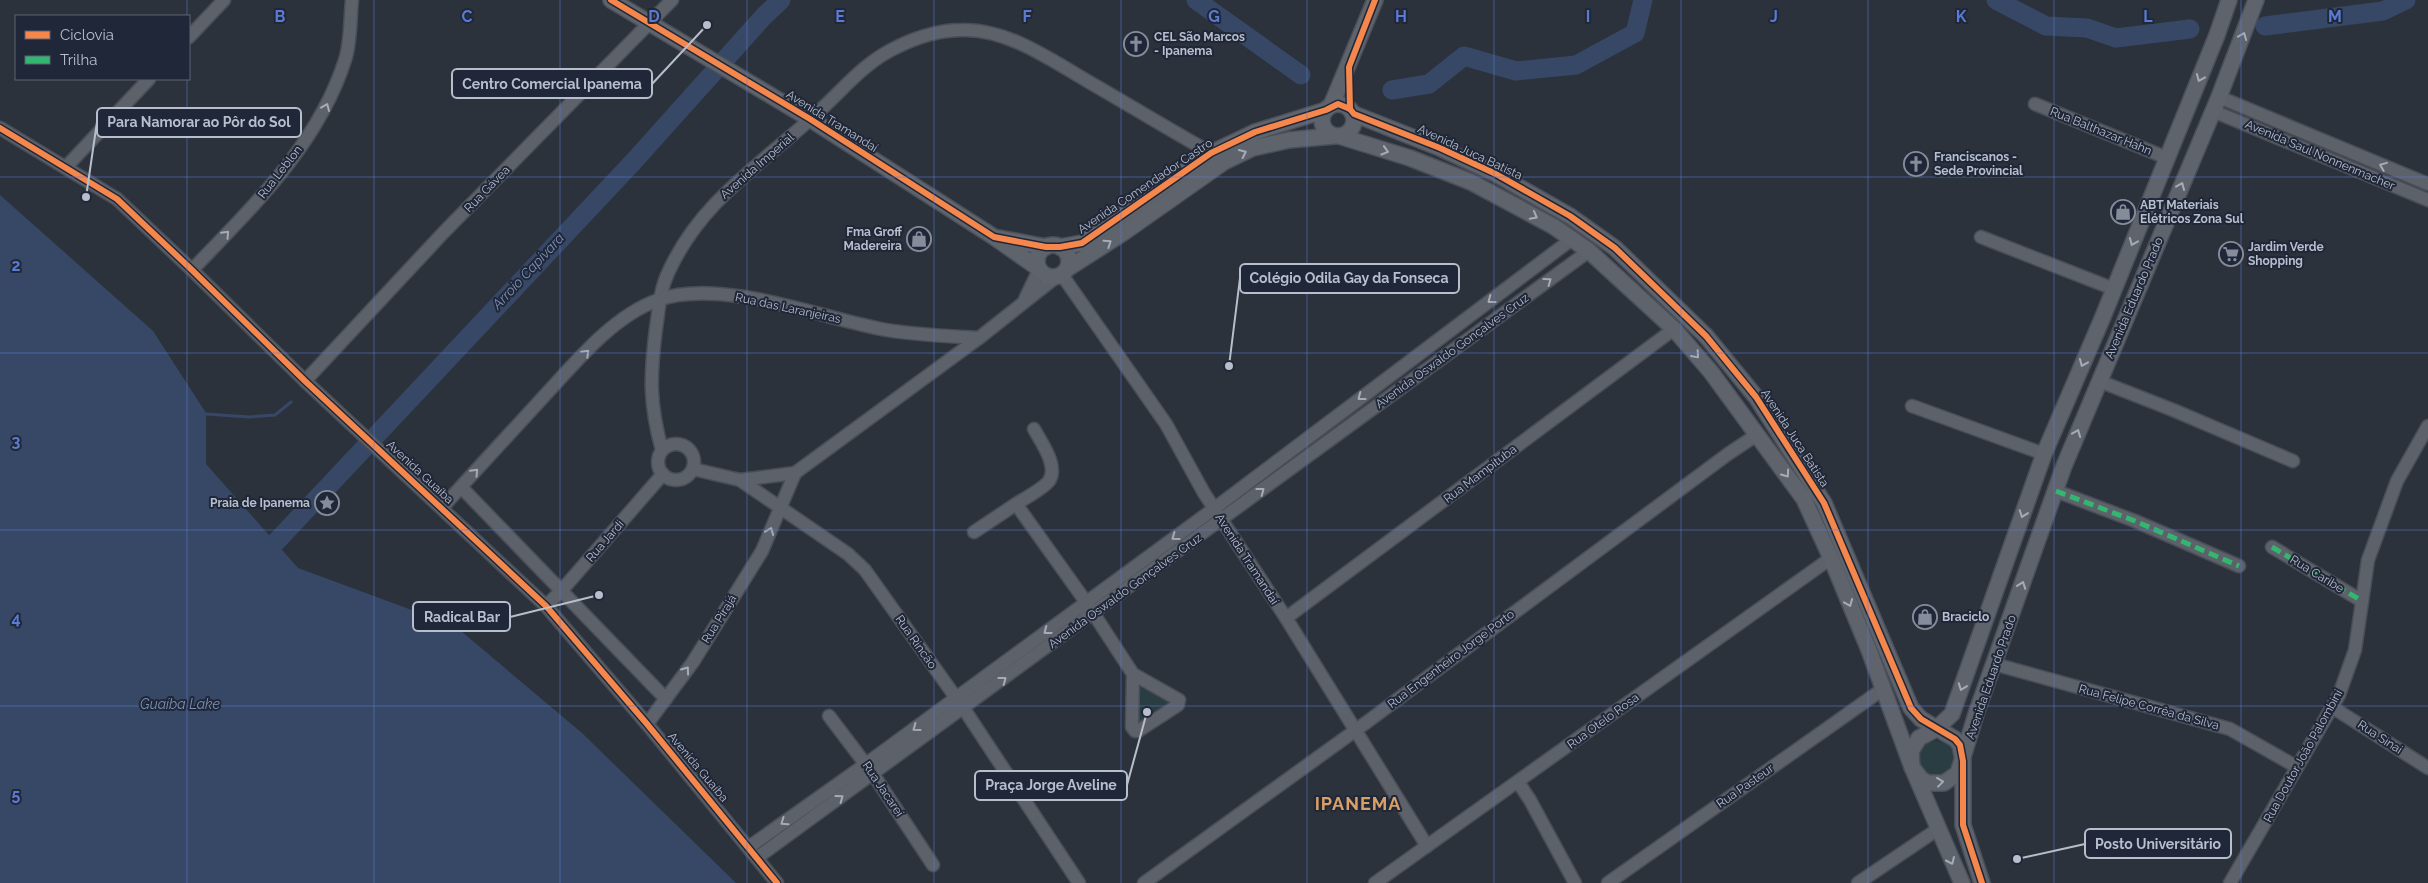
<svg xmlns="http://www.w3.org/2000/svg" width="2428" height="883" font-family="Raleway,sans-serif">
<rect width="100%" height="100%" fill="#2c323c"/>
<g fill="#293d43">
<path d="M 1139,683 L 1171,701 L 1138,723 Z"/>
<circle cx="1936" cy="759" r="18"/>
</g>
<path fill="#374867" d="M 0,195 L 153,331 L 206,413 L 206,464 L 298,568 L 455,626 L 582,733 L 736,883 L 0,883 Z"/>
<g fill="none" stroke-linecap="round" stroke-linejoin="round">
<path stroke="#374867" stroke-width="3" d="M 206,414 L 249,417 L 275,415 L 291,402"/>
<g stroke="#374867" stroke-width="19">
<path d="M 1196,0 L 1301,75"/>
<path d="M 1996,0 L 2046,26 L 2087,28 L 2116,38 L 2190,29"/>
<path d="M 2265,26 L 2383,11 L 2406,0"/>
<path d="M 1392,90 L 1429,84 L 1464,56 L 1516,71 L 1576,65 L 1635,33 L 1643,0"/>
<path d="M 275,543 L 634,161 L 764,16 L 781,0"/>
</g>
<defs>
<g id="minor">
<path d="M 189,37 L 224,0"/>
<path d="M 2219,97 L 2428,184"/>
<path d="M 2035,104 L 2167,158"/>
<path d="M 2213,111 L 2428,200"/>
<path d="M 0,128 L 117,199 L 192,270 L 305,381 L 546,606 L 647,724 L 777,883"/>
<path d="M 66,167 L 149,79"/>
<path d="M 1981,237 L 2114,289"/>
<path d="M 192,270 C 252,207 318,145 345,60 C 351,42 350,19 352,0"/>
<path d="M 1062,275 L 1166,424 L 1204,493 L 1286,618 L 1427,846"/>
<path d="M 1025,299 L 1039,270"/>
<path d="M 305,381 L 444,232 L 672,0"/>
<path d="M 2099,381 L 2173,410 L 2293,461"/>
<path d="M 1912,406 L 2044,454"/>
<path d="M 1034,429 C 1041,442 1059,466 1049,481 C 1044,488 1024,499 1016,504 L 1086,602 L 1133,674 L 1179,700 L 1178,705 L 1138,731 L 1135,731 L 1132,727 L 1133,674"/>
<circle cx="676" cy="462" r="18"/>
<path d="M 662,450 C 649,403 650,376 656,328 C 659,309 660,290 668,273 C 700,202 759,166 815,115 C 842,91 864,62 897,47 C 917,37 941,30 963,30 C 1008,29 1051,60 1089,82 C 1129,105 1170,130 1211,153"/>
<path d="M 693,469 L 740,480 L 848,554 L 865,570 L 964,709 L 1079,883"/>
<path d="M 740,480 L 795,473"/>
<path d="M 461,487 L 666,699"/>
<path d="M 2056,491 L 2135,521 L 2239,566"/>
<path d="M 442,508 C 473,473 505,439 536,405 C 571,368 610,317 658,300 C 685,290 718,293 745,297 C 791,304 836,320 881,329 C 913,335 947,336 979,338"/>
<path d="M 974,532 L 1016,504"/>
<path d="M 2272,547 L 2362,601"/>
<path d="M 546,606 L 562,590 L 663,474"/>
<path d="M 1286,618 L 1674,329"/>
<path d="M 1994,664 L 2230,729 L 2297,767"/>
<path d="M 2332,707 L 2428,768"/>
<path d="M 829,716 L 873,774 L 933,865"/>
<path d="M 647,724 L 693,662 L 762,551 L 795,473 L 979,338 L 1056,277"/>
<path d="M 1518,782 L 1530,800 L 1575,883"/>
<path d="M 749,847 L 866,764 L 1215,508 L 1572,239"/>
<path d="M 758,857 L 1589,251"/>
<path d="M 1144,883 L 1367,722 L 1728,454 L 1758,434"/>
<path d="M 1375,883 L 1831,558"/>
<path d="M 1608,883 L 1883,689"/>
<path d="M 1858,883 L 1938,829"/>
<path d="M 2230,883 L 2339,695 L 2355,650 L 2368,560 L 2397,481 L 2428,426"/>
</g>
<g id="major">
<path d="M 611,0 L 810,119 L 994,237 L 1038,268"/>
<path d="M 2229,0 L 2217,35 L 2102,319 L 2044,454 L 1952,714 L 1936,729 L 1919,738 L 1911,751 L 1912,767 L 1921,779 L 1928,783 L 1944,783 L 1958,773 L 1977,711 L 2064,466 L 2219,97 L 2256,0"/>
<circle cx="1338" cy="120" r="16"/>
<path d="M 1331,106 L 1375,0"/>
<path d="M 1354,114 L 1440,148 L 1496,174 L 1570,216 L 1615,248 L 1706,336 L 1756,397 L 1824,503 L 1911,708 L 1921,719 L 1955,739 L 1960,745 L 1963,761 L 1963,825 L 1982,883"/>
<path d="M 1339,136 L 1410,158 L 1471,182 L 1553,226 L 1589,251 L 1674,329 L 1711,372 L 1804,499 L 1831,558 L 1869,650 L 1912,767 L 1962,883"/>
<path d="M 999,238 L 1046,247"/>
<circle cx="1053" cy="261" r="16"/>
<path d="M 1060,247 L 1082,243 L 1211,153 L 1255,132 L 1326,110"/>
<path d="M 1067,269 L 1123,233 L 1224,162 L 1253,148 L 1289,140 L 1334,136"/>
</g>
</defs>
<use href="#minor" stroke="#494d55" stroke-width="15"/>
<use href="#major" stroke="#4a4f59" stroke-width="18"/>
<use href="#minor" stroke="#5d616a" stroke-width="12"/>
<use href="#major" stroke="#5f646c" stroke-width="15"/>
<g stroke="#33b770" stroke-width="5" stroke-dasharray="10 5" stroke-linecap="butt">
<path d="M 2056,491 L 2135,521 L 2239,566"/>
<path d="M 2272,547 L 2362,601"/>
</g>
<defs>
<g id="cycleway">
<path d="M 611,0 L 810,119 L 994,237 L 1046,247 L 1060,247 L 1082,243 L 1211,153 L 1255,132 L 1326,110 L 1338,104 L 1350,109 L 1354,114 L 1440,148 L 1496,174 L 1570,216 L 1615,248 L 1706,336 L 1756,397 L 1824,503 L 1911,708 L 1921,719 L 1955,739 L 1960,745 L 1963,761 L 1963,825 L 1982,883"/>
<path d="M 1350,109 L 1349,67 L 1375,0"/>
<path d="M 0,128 L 117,199 L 192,270 L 305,381 L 546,606 L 647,724 L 777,883"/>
</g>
</defs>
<use href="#cycleway" stroke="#1f2738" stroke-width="9"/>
<use href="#cycleway" stroke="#f5874c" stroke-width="6"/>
</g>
<defs><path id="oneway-chevron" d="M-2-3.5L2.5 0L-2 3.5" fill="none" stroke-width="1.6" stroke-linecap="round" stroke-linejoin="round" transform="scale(1.25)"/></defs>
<g stroke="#a5acb9">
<use href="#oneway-chevron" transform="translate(2243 36) rotate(-68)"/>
<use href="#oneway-chevron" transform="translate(2200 78) rotate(113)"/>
<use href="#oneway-chevron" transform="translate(1385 151) rotate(17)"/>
<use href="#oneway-chevron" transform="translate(1243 153) rotate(-25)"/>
<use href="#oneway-chevron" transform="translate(2181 186) rotate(-67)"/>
<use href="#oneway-chevron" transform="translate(1534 216) rotate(28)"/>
<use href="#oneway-chevron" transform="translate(2133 242) rotate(112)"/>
<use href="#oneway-chevron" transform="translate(1108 243) rotate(-34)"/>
<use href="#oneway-chevron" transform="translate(1696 355) rotate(49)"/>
<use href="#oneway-chevron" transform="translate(2083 363) rotate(113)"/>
<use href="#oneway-chevron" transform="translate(2077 433) rotate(-68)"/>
<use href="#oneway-chevron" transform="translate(1786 474) rotate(55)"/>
<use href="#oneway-chevron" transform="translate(2023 514) rotate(109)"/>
<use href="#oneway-chevron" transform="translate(2022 585) rotate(-70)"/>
<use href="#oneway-chevron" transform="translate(1849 603) rotate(68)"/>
<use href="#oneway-chevron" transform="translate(1962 687) rotate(110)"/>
<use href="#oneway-chevron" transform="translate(1940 782) rotate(-7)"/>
<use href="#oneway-chevron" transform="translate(1951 861) rotate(66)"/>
</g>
<g stroke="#a5abb8">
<use href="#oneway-chevron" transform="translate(326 107) rotate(-67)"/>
<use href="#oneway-chevron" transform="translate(2383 166) rotate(-158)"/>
<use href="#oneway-chevron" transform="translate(226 234) rotate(-47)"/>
<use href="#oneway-chevron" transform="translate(1548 281) rotate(-36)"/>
<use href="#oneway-chevron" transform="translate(1491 300) rotate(143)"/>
<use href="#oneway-chevron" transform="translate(586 353) rotate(-45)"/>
<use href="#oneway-chevron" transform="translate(1361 397) rotate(143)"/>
<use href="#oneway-chevron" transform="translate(475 472) rotate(-47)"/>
<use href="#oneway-chevron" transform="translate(1261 491) rotate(-37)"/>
<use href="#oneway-chevron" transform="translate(770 531) rotate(-68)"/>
<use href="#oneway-chevron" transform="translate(1175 537) rotate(144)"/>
<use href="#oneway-chevron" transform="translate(1047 631) rotate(143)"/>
<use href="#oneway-chevron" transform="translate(686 670) rotate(-54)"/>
<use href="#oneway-chevron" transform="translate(1003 680) rotate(-37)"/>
<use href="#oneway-chevron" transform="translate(916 728) rotate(144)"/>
<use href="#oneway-chevron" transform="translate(840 798) rotate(-36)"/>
<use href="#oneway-chevron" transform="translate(784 822) rotate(145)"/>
</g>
<path fill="none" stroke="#5b7bd3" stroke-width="1" stroke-opacity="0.55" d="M 187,0 L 187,16M 374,0 L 374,883M 560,0 L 560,883M 747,0 L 747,883M 934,0 L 934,883M 1121,0 L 1121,883M 1307,0 L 1307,883M 1494,0 L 1494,883M 1681,0 L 1681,883M 1868,0 L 1868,883M 2054,0 L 2054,883M 2241,0 L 2241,883M 187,79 L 187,883M 0,177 L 2428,177M 0,353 L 2428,353M 0,530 L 2428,530M 0,706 L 2428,706"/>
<defs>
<symbol id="church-ring" viewBox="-11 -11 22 22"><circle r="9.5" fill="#1f2738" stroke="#868d9a" stroke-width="1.5"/><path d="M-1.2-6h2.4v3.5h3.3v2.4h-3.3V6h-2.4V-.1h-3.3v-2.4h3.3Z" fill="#868d9a"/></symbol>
<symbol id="shop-ring" viewBox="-11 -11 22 22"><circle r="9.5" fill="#1f2738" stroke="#868d9a" stroke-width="1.5"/><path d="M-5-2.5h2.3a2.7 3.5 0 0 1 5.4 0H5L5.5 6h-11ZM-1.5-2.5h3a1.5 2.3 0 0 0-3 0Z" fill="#868d9a"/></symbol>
<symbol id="supermarket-ring" viewBox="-11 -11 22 22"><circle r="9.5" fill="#1f2738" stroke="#868d9a" stroke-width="1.5"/><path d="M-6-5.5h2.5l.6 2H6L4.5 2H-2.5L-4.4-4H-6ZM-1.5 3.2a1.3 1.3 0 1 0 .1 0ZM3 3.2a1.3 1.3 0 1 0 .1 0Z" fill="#868d9a"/></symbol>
<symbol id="sight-ring" viewBox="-11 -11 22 22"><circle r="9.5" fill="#1f2738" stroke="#868d9a" stroke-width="1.5"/><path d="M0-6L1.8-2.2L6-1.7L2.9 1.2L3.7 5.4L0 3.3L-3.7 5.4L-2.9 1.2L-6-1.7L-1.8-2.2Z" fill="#868d9a"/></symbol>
</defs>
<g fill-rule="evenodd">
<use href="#church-ring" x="1122" y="30" width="28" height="28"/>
<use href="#church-ring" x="1902" y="150" width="28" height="28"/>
<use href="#shop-ring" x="2109" y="198" width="28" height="28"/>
<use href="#shop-ring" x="905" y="225" width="28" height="28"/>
<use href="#supermarket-ring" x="2217" y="240" width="28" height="28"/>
<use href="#sight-ring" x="313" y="489" width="28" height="28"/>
<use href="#shop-ring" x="1911" y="603" width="28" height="28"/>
</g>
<g text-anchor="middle" stroke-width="4" stroke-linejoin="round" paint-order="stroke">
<g font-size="12" font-weight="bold" fill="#b7becc" stroke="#1f2738" text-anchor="start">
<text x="1154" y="41">CEL São Marcos<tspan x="1154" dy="14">- Ipanema</tspan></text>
<text x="1934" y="161">Franciscanos -<tspan x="1934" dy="14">Sede Provincial</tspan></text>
<text x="2140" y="209">ABT Materiais<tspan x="2140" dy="14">Elétricos Zona Sul</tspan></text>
<text x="902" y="236" text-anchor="end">Fma Groff<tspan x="902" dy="14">Madereira</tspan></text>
<text x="2248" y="251">Jardim Verde<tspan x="2248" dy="14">Shopping</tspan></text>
<text x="310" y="507" text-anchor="end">Praia de Ipanema</text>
<text x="1942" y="621">Braciclo</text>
</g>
<g font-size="12" fill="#b7becc" stroke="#1f2738">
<text transform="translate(832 121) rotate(32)" y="4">Avenida Tramandaí</text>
<text transform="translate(2101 131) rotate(22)" y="4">Rua Balthazar Hahn</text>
<text transform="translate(1470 152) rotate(25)" y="4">Avenida Juca Batista</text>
<text transform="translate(2320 155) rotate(23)" y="4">Avenida Saul Nonnenmacher</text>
<text transform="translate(757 166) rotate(-41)" y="4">Avenida Imperial</text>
<text transform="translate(280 172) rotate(-52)" y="4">Rua Leblon</text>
<text transform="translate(1145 186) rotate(-34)" y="4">Avenida Comendador Castro</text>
<text transform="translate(487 189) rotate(-46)" y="4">Rua Gávea</text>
<text transform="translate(2134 298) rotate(-67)" y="4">Avenida Eduardo Prado</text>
<text transform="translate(788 308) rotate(12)" y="4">Rua das Laranjeiras</text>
<text transform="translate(1452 351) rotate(-36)" y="4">Avenida Oswaldo Gonçalves Cruz</text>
<text transform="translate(1795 438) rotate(57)" y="4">Avenida Juca Batista</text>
<text transform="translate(420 472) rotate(43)" y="4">Avenida Guaíba</text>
<text transform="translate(1480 474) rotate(-37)" y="4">Rua Mampituba</text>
<text transform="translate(605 541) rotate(-49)" y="4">Rua Jardi</text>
<text transform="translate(1247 559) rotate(57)" y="4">Avenida Tramandaí</text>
<text transform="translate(2317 574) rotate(31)" y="4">Rua Caribe</text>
<text transform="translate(1125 591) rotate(-36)" y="4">Avenida Oswaldo Gonçalves Cruz</text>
<text transform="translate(719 619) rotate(-58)" y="4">Rua Pirajá</text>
<text transform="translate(916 642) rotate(55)" y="4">Rua Rincão</text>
<text transform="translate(1451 659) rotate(-37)" y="4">Rua Engenheiro Jorge Porto</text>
<text transform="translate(1991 677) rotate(-71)" y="4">Avenida Eduardo Prado</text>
<text transform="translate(2149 707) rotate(15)" y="4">Rua Felipe Corrêa da Silva</text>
<text transform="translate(1603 721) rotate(-36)" y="4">Rua Otelo Rosa</text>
<text transform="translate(2380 737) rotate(33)" y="4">Rua Sinai</text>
<text transform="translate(2303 756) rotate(-61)" y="4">Rua Doutor João Palombini</text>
<text transform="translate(698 767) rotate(50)" y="4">Avenida Guaíba</text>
<text transform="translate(1745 786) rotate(-35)" y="4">Rua Pasteur</text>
<text transform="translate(883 789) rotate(56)" y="4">Rua Jacareí</text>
</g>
<g font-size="14" font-style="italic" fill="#7d91b5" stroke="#1f2738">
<text transform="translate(528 271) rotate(-47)" y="5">Arroio Capivara</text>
<text x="180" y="709">Guaíba Lake</text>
</g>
<g font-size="18" font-weight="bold" letter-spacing="1" fill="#da9f64" stroke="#1f2738">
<text x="1358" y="810">IPANEMA</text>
</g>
</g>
<g font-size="16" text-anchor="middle" font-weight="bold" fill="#5b7bd3" stroke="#1f2738" stroke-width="4" stroke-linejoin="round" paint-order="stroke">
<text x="280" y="22">B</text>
<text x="467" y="22">C</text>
<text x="654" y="22">D</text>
<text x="840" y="22">E</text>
<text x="1027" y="22">F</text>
<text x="1214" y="22">G</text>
<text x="1401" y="22">H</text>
<text x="1588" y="22">I</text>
<text x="1774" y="22">J</text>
<text x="1961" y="22">K</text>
<text x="2148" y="22">L</text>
<text x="2335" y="22">M</text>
<text x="16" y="271">2</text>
<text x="16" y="447">3</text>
<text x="16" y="624">4</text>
<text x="16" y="800">5</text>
</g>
<path fill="none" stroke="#b7becc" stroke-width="2" d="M707 25L652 84M86 197L97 122M1229 366L1240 278M599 595L510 617M1147 712L1127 785M2017 859L2085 844"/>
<g fill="#b7becc" stroke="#1f2738" stroke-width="2">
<circle cx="707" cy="25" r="5"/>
<circle cx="86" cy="197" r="5"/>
<circle cx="1229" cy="366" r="5"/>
<circle cx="599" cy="595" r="5"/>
<circle cx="1147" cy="712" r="5"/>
<circle cx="2017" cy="859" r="5"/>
</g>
<g fill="#1f2738" stroke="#b7becc" stroke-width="2">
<rect x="452" y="69" width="200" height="29" rx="5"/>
<rect x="97" y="108" width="204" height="29" rx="5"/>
<rect x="1240" y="264" width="219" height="29" rx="5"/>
<rect x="413" y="602" width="97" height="29" rx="5"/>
<rect x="975" y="771" width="152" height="29" rx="5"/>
<rect x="2085" y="829" width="146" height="29" rx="5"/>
</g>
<g font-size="14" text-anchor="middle" font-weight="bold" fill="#b7becc">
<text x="552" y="89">Centro Comercial Ipanema</text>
<text x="199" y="127">Para Namorar ao Pôr do Sol</text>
<text x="1349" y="283">Colégio Odila Gay da Fonseca</text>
<text x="462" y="622">Radical Bar</text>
<text x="1051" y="790">Praça Jorge Aveline</text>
<text x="2158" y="849">Posto Universitário</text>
</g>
<rect x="15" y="15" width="175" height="65" fill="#1f2738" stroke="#5c6373"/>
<rect x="25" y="31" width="25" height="8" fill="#f5874c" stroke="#5c6373"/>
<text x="60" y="40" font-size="15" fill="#b7becc">Ciclovia</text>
<rect x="25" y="56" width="25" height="8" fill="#33b770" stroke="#5c6373"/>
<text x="60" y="65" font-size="15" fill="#b7becc">Trilha</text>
</svg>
